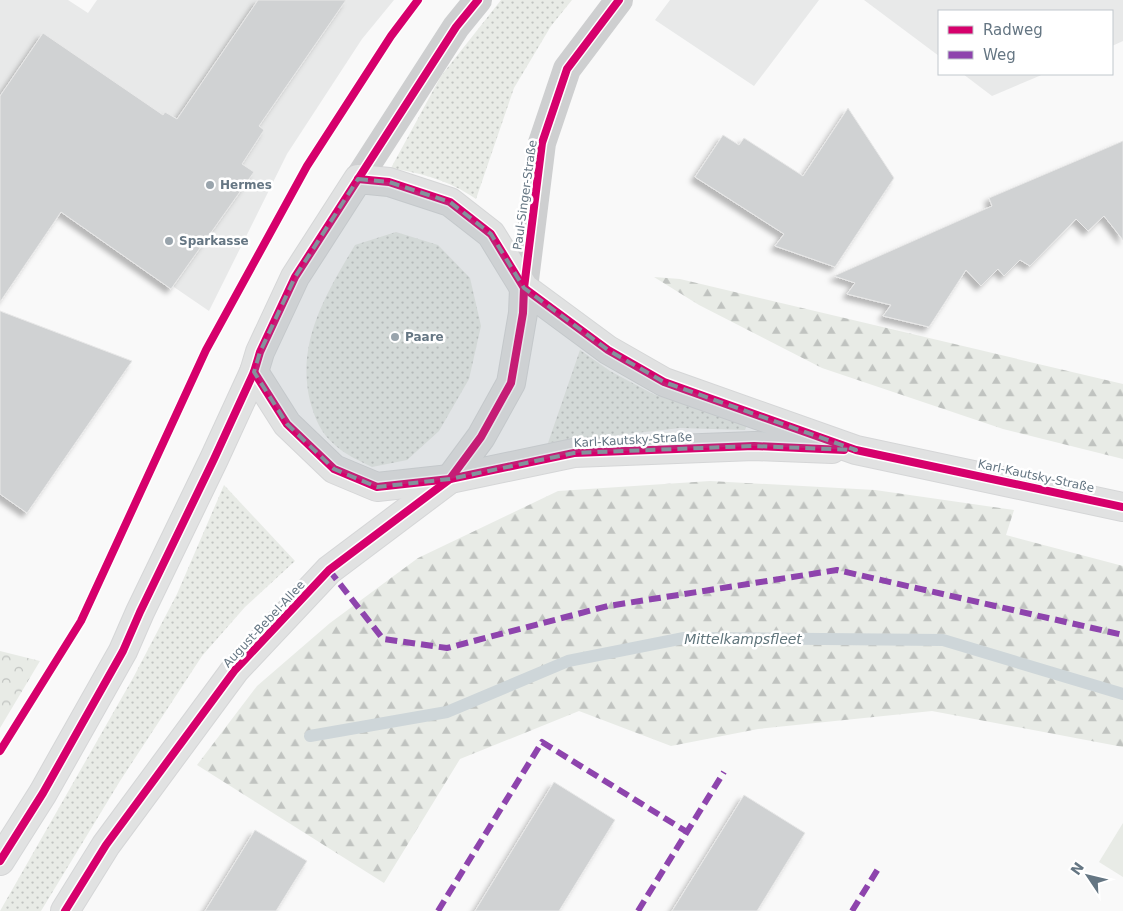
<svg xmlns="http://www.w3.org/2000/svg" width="1123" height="911" font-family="'DejaVu Sans',sans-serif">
<defs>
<pattern id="grass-dots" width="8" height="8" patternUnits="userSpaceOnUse" patternTransform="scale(1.25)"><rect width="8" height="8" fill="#e8ebe6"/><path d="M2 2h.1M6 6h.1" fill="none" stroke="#c0c3c0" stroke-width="1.8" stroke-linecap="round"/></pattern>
<pattern id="forest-firs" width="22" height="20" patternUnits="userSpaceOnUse" patternTransform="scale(1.25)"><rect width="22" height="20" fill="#e8ebe6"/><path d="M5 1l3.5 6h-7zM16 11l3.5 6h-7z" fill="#c0c3c0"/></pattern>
<pattern id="park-crowns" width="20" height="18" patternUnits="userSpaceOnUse" patternTransform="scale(1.25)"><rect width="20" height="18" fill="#e8ebe6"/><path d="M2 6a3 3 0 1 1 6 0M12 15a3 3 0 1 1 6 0" fill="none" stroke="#c0c3c0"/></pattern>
<filter id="shadow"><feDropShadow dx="-4.5" dy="4.5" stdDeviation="2.5" flood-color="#0004"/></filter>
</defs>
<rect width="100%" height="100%" fill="#f9f9f9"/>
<g fill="#e8e9e9">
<path d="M 0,0 L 68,0 L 88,13 L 97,0 L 394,0 L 362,39 L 287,154 L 209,311 L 0,168 Z"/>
<path d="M 670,0 L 819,0 L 754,86 L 655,20 Z"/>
<path d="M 864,0 L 1123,0 L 1123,41 L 1112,46 L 1112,11 L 939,11 L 939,56 Z"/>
<path d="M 963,74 L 1044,74 L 992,96 Z"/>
</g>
<g fill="url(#grass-dots)">
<path d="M 501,0 L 572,0 L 551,26 L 514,88 L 476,199 C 448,180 424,174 391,168 L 441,76 Z"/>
<path d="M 396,232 L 438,245 L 470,278 L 481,326 L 469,379 L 439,431 L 407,460 L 372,467 C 360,461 346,455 336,446 C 321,434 315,419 310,401 C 296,342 326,294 355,245 Z"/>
<path d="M 580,350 L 610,371 L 653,394 L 747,425 L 745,430 L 680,428 L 548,443 Z"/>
<path d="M 224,485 L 295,561 L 245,607 L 202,656 L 120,781 L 41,911 L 0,911 L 133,678 L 177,594 Z"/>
</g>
<g fill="url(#forest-firs)">
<path d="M 654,277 L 680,279 L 1123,384 L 1123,459 L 1003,429 L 822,368 L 699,305 Z"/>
<path d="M 710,481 L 875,490 L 1014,510 L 1006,535 L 1123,566 L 1123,747 L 932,711 L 758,729 L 671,746 L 579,711 L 460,759 L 384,883 L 197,765 L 257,686 L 330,623 L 418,558 L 558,491 Z"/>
</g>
<path fill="url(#park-crowns)" d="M 0,651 L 40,661 L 0,728 Z"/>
<path fill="#e8ebe6" d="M 1123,823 L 1123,877 L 1099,862 Z"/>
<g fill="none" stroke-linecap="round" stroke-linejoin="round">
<path stroke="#ced6d9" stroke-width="12" d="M 310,736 L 447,712 L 568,661 L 684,638 L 943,640 L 1123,694"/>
</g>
<g fill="#d0d2d3" stroke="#e8e8e8" filter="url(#shadow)">
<path d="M 258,0 L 346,0 L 259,126 L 264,130 L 242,164 L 254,172 L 171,289 L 61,212 L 0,302 L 0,96 L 43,33 L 163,115 L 165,112 L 177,119 Z"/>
<path d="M 848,108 L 894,178 L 835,267 L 775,246 L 784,234 L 695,177 L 723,135 L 739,145 L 744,138 L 803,176 Z"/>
<path d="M 1123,141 L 1123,240 L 1104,216 L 1088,231 L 1076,219 L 1030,266 L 1020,260 L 1004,276 L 998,269 L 981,286 L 966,270 L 929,327 L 883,316 L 891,305 L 847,294 L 855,283 L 834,276 L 992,206 L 989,198 Z"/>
<path d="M 0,311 L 132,361 L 27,513 L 0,494 Z"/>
<path d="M 554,782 L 615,820 L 559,911 L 475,911 Z"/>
<path d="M 744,795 L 805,833 L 757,911 L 672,911 Z"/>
<path d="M 255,830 L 307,861 L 276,911 L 205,911 Z"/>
</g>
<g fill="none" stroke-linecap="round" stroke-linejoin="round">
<defs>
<g id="secondary">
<path d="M 254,372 L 287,424 L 334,469 L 377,487 L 450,479 L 574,453 L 754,446 L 832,449"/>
<path d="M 0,861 L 43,793 L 123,651 L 140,612 L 214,459 L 254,372 L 260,352 L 295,277 L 358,179 L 389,182 L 450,202 L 491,234 L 524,288 L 608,350 L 664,382 L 856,450 L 1123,507"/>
<path d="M 65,911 L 106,845 L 235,670 L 329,570 L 450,479 L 481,437 L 511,383 L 523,313 L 524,288"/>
</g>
</defs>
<use href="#secondary" stroke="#d5d6d7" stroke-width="30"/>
<g stroke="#cecfd0" stroke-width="28">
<path d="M 358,179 L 456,27 L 478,0"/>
<path d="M 524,288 L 542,143 L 567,69 L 619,0"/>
</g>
<use href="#secondary" stroke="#e1e2e2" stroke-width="28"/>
<g stroke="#8e44ad" stroke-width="6" stroke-dasharray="12 6" stroke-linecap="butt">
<path d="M 329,570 L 383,639 L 447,648 L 608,606 L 837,570 L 1123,635"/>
<path d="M 438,911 L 542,742 L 687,832"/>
<path d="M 638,911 L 724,772"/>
<path d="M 852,911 L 878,869"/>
</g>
<defs>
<g id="cycleway">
<path d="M 358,179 L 389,182 L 450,202 L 491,234 L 524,288 L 608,350 L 664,382 L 856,450 L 1123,507"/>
<path d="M 254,372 L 287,424 L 334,469 L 377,487 L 450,479 L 574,453 L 754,446 L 844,450"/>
<path d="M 0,751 L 81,621 L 206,350 L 307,166 L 391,36 L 418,0"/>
<path d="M 0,861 L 43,793 L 123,651 L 140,612 L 214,459 L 254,372 L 260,352 L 295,277 L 456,27 L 478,0"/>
<path d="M 65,911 L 106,845 L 235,670 L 329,570 L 450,479 L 481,437 L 511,383 L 523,313 L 524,288 L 542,143 L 567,69 L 619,0"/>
</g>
</defs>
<use href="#cycleway" stroke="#fff" stroke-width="11"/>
<use href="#cycleway" stroke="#d6006c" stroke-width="8"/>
</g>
<path fill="#84929c" fill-opacity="0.2" stroke="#84929c" stroke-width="4" stroke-dasharray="10 6" stroke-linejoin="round" d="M 358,179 L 389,182 L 450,202 L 491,234 L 524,288 L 608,350 L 664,382 L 856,450 L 754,446 L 574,453 L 450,479 L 377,487 L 334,469 L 287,424 L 254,372 L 260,352 L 295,277 Z"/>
<g fill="#99a4ac" stroke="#fff" stroke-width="2">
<circle cx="210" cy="185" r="5"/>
<circle cx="169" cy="241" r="5"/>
<circle cx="395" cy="337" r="5"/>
</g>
<g text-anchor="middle" stroke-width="5" stroke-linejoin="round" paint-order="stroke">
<g font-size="12" font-weight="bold" fill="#657683" stroke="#fff" text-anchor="start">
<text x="220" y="189">Hermes</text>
<text x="179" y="245">Sparkasse</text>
<text x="405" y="341">Paare</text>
</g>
<g font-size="12" fill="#657683" stroke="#fff">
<text transform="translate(525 195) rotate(-82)" y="4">Paul-Singer-Straße</text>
<text transform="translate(633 440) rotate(-3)" y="4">Karl-Kautsky-Straße</text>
<text transform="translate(1036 476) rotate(12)" y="4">Karl-Kautsky-Straße</text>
<text transform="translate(264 624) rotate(-47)" y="4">August-Bebel-Allee</text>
</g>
<g font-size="14" font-style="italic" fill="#60757c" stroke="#fff">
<text x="743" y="644">Mittelkampsfleet</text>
</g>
</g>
<rect x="938" y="10" width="175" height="65" fill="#ffffff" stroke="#c1c8cd"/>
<rect x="948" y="26" width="25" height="8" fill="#d6006c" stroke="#c1c8cd"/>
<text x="983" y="35" font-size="15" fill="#657683">Radweg</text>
<rect x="948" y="51" width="25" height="8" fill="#8e44ad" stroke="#c1c8cd"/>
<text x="983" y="60" font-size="15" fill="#657683">Weg</text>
<g transform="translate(1088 876) rotate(305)" stroke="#ffffff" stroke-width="4" paint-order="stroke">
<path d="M0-4L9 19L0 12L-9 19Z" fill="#657683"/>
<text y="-8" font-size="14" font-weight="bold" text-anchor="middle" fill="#657683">N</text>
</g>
</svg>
